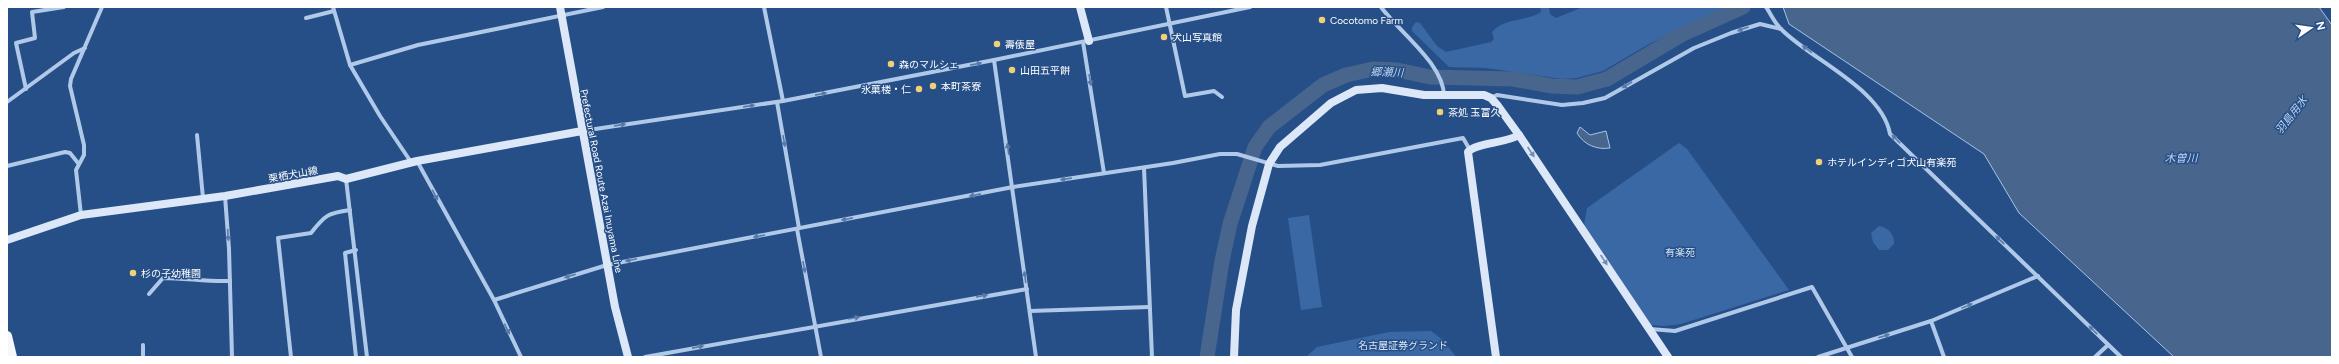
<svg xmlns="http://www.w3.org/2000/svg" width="2339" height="364" font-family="Figtree,'Noto Sans JP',sans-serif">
<rect width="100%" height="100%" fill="#264f87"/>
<g fill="#3a68a4">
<path d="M 1540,7 L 1549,7 L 1550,14 L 1556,18 L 1583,7 L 1726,7 L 1649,44 L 1603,71 L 1577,78 L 1562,79 L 1486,68 L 1449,67 L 1412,31 L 1412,27 L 1416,22 L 1420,23 L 1437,46 L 1446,52 L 1491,42 L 1494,39 L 1492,32 C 1505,17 1526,22 1541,12 Z"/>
<path d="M 1679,143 L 1687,149 L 1789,290 L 1681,324 L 1664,326 L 1651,325 L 1584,225 L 1587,208 Z"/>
<path d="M 1309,215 L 1322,307 L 1301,310 L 1288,218 Z"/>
<path d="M 1879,226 C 1888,227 1895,235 1894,244 L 1888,250 L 1879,250 L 1873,242 L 1871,233 Z"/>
<path d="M 1431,331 L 1443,340 L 1456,357 L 1306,357 L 1317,347 L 1389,332 Z"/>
</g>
<g fill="#48658d" stroke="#a6c4e9">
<path d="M 1783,7 L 2319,7 L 2332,25 L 2332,357 L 2174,357 L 2019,213 L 1984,154 L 1789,24 Z"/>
<path d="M 1580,127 L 1590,135 L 1606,131 L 1610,148 C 1597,150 1584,145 1577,133 Z"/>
</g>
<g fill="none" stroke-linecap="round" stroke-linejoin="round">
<path stroke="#48658d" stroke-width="15" d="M 1207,357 L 1222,261 L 1230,224 L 1255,147 L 1269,127 L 1323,85 L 1346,75 L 1373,69 L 1397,70 L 1430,77 L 1513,79 L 1552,86 L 1577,87 L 1607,79 L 1681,35 L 1743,7"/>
<g stroke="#b1c9e9" stroke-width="4">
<path d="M 333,7 L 350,65 L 380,116 L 411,162"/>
<path d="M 764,7 L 783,101"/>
<path d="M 1166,7 L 1185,96 L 1214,91 L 1222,97"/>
<path d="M 1381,7 C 1399,32 1444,64 1444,96"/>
<path d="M 1766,7 C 1771,14 1775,24 1782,30 C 1812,60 1882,89 1890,134 L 2121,357"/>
<path d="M 306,18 L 334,11"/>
<path d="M 1083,42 L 1104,173"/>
<path d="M 994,60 L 1036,357"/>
<path d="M 350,65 L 418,45 L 603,7"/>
<path d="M 26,89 L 16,43 L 35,38 L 32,12 L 64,7"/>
<path d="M 1491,98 L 1497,95 L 1562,105 L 1583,103 L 1605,98 L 1694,48 L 1731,33 L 1760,24 L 1781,29"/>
<path d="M 7,102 L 74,53 L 85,48"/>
<path d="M 777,102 L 799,228"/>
<path d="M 582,131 L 783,101 L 994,60 L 1250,7"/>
<path d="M 197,135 L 203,198"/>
<path d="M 417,161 L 494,300 L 521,357"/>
<path d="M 7,166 L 65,152 L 70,153 L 78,163"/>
<path d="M 1144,168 L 1152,357"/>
<path d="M 346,179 L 367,357"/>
<path d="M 225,196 L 229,249 L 232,357"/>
<path d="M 81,215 L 76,170 L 84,155 L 84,145 L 70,86 L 71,79 L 102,7"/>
<path d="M 797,229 L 821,357"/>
<path d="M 356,250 L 345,253 L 356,357"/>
<path d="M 149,294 L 163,278 C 186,278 207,282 230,281"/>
<path d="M 494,300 L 607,265 L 1013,187 L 1173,163 L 1220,154 L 1237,154 L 1278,166 L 1320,165 L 1463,138 L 1470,150"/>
<path d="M 1030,311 L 1149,307"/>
<path d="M 1931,321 L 1944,357"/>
<path d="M 1650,329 L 1675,331 L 1812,287 L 1852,357"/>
<path d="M 143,357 L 143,345"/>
<path d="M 291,357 L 278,238 L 311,233 C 325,215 328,213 350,210"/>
<path d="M 645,357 L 1027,289"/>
<path d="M 1818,357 L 1931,321 L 2038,276"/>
<path d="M 2095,357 L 2108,345"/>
</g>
<g stroke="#dce7f7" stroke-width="8">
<path d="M 560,7 L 615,307 L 628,357"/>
<path d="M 1080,7 L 1089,41"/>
<path d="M 7,240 L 81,215 L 225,196 L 338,176 L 346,179 L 417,161 L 582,131"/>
<path d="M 1234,357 L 1236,310 L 1252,226 L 1269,164 L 1280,147 L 1331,103 L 1356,90 L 1382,88 L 1424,95 L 1484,95 L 1491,98 L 1498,106 L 1519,135 L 1668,357"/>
<path d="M 1496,357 L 1468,152 C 1475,143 1507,143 1519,135"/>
</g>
<path stroke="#f4f8fe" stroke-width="10" d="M 7,336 L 12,357"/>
</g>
<defs><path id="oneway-solid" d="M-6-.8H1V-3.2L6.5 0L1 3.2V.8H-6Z"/></defs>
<g fill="#577aa9">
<use href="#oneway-solid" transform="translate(1743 29) rotate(160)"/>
<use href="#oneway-solid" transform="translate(1807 49) rotate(-144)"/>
<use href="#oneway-solid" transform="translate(976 64) rotate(-11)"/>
<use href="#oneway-solid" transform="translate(1090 80) rotate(80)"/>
<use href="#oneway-solid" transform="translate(1627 85) rotate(149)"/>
<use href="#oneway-solid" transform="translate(821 94) rotate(-11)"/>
<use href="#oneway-solid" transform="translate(749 106) rotate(-8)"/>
<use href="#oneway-solid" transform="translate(620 125) rotate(-8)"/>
<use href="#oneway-solid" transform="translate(1896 139) rotate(-135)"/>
<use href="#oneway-solid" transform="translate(784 141) rotate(80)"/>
<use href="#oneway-solid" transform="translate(1008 149) rotate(-98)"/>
<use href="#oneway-solid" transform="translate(1066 179) rotate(171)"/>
<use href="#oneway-solid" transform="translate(435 195) rotate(62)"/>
<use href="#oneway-solid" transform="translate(975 195) rotate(169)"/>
<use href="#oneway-solid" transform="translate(847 219) rotate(169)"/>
<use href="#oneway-solid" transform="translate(228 235) rotate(86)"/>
<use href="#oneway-solid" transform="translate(759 236) rotate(170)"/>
<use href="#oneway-solid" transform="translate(2000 240) rotate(-137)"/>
<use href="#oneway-solid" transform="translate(631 260) rotate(168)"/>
<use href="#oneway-solid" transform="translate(804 267) rotate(79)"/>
<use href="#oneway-solid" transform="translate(570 276) rotate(162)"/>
<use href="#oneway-solid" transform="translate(1025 277) rotate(-98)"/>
<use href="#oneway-solid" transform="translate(982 296) rotate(-10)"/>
<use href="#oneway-solid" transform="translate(1967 306) rotate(-22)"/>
<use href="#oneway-solid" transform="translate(854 318) rotate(-10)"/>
<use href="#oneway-solid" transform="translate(507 329) rotate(64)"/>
<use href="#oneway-solid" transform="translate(2093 330) rotate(-135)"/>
<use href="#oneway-solid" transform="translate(1884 336) rotate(-18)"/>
<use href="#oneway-solid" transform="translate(698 347) rotate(-11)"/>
</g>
<g fill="#6f8cb4">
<use href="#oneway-solid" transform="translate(1531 152) rotate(56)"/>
<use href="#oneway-solid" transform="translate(1604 260) rotate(56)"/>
</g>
<g fill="#f2d076" stroke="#264f87" stroke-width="1.5">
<circle cx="1322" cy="20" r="4"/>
<circle cx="1164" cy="37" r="4"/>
<circle cx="997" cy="44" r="4"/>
<circle cx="891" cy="64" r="4"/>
<circle cx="1012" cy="70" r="4"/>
<circle cx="933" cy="86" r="4"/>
<circle cx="919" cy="89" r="4"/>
<circle cx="1440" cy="112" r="4"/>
<circle cx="1819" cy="162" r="4"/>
<circle cx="133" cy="273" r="4"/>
</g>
<g text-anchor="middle" stroke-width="3" stroke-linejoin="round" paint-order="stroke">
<g font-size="10" fill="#fff" stroke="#264f87" text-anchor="start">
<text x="1330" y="24">Cocotomo Farm</text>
<text x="1172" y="41">犬山写真館</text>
<text x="1005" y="48">壽俵屋</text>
<text x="899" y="68">森のマルシェ</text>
<text x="1020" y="74">山田五平餅</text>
<text x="941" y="90">本町茶寮</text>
<text x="911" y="93" text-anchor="end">氷菓楼・仁</text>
<text x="1448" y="116">茶処 玉富久</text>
<text x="1827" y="166">ホテルインディゴ犬山有楽苑</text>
<text x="141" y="277">杉の子幼稚園</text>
</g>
<g font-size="10" fill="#fff" stroke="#264f87">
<text transform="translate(293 174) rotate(-10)" y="4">栗栖犬山線</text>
<text transform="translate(602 181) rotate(79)" y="4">Prefectural Road Route Azai Inuyama Line</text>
</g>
<g font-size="10" fill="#d5e4f7" stroke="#264f87">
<text x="1680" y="256">有楽苑</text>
<text x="1403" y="349">名古屋証券グランド</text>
</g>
<g font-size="11" font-style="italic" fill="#bdd3f0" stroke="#264f87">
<text transform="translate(1387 72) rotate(2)" y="4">郷瀬川</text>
<text transform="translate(2291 115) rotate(-52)" y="4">羽島用水</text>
<text x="2181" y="162">木曽川</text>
</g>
</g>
<rect width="2339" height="364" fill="none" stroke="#ffffff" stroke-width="16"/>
<g transform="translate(2311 28) rotate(77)" stroke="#264f87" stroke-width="3" paint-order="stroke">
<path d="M0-3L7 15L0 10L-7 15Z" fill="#ffffff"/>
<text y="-6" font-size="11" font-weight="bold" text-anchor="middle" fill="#ffffff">N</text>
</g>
</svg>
